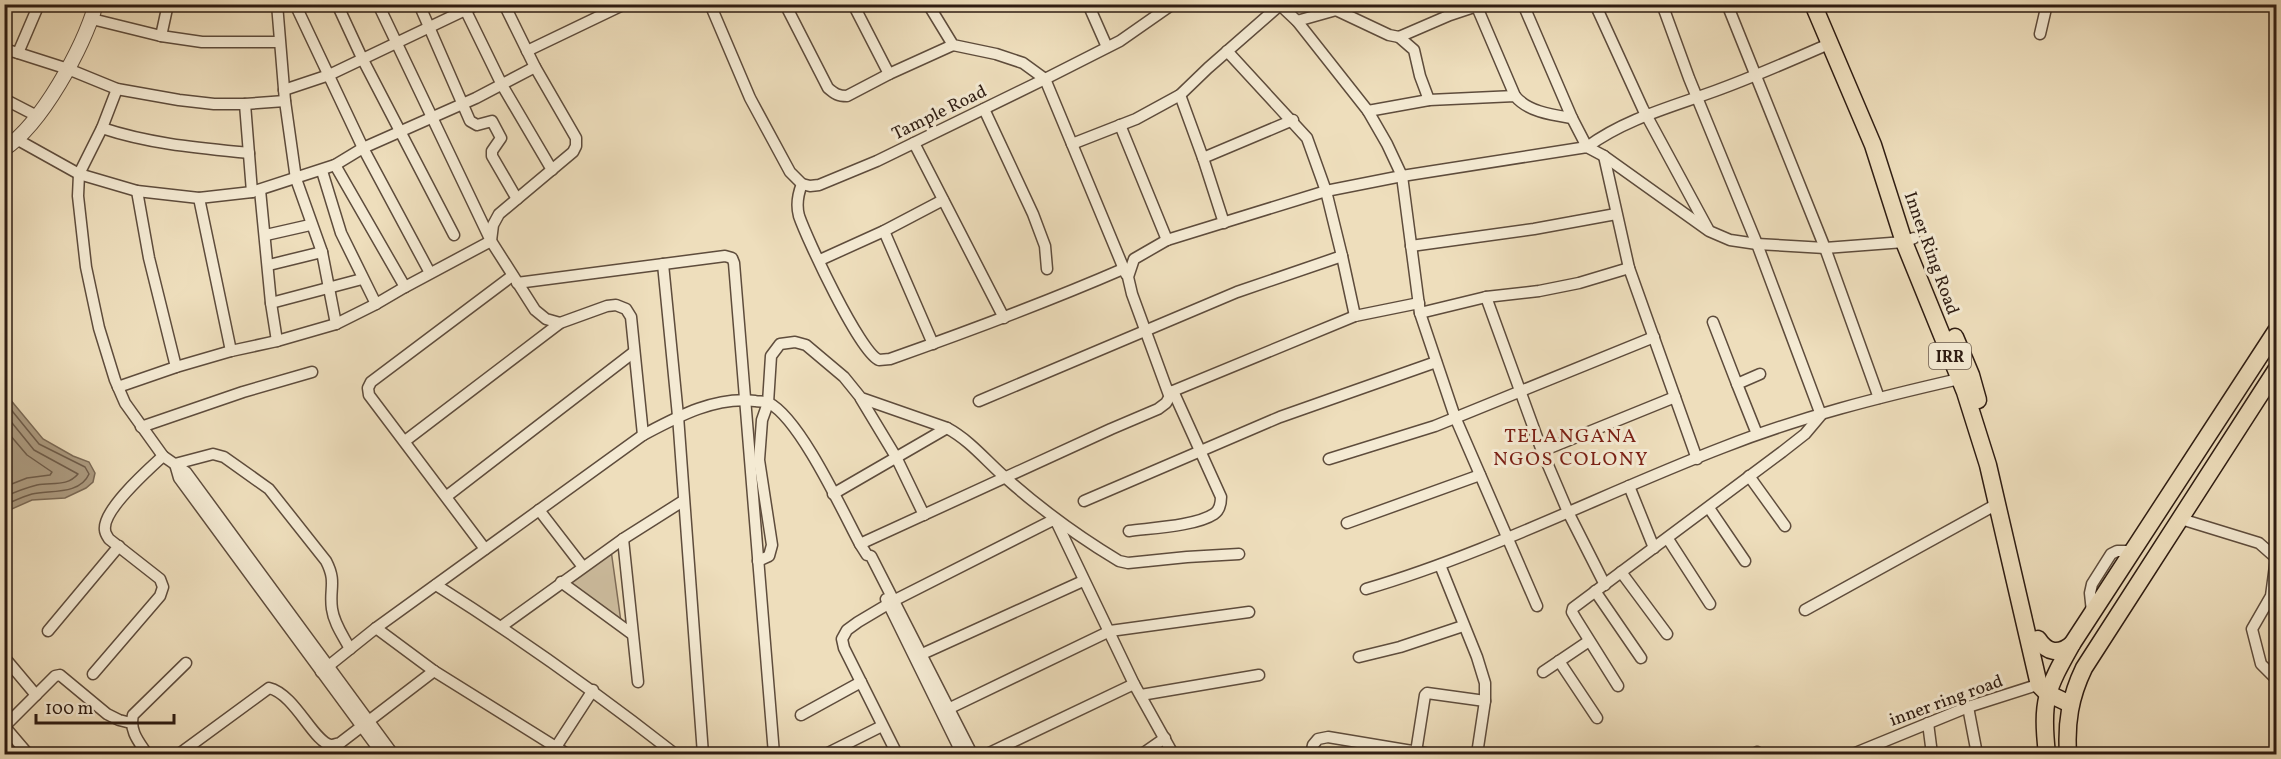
<svg xmlns="http://www.w3.org/2000/svg" width="2281" height="759" font-family="Vollkorn,serif">
<rect width="100%" height="100%" fill="#eedebc"/>
<filter id="stains"><feTurbulence type="fractalNoise" baseFrequency=".00333" numOctaves="4"/><feColorMatrix values="0 0 0 0 .2 0 0 0 0 .09 0 0 0 0 .02 0 0 0 .5 -.17"/></filter>
<radialGradient id="worn" r=".72"><stop offset=".6" stop-color="#630" stop-opacity="0"/><stop offset="1" stop-color="#630" stop-opacity=".3"/></radialGradient>
<path fill="#cdbd9f" stroke="#7e6c58" stroke-width="1.5" d="M 611,550 L 622,629 L 563,583 Z"/>
<path fill="#ad9c82" stroke="#7a6955" stroke-width="1.5" d="M 4,392 L 43,439 L 73,456 L 89,462 L 95,473 L 93,482 L 86,488 L 65,498 L 32,500 L 5,512 Z"/>
<g fill="none" stroke-linecap="round" stroke-linejoin="round">
<g stroke="#6e5c4a" stroke-width="1.5">
<path d="M 4,401 L 39,444 L 85,467 L 89,474 C 80,495 50,490 32,494 C 22,497 14,501 4,505"/>
<path d="M 4,413 L 34,450 L 78,474 C 67,487 52,482 37,485 C 25,488 15,492 4,497"/>
<path d="M 4,428 L 27,455 L 52,472 L 50,475 L 27,478 L 4,487"/>
</g>
<defs>
<g id="minor">
<path d="M 277,4 L 285,101 L 296,179 L 322,252 L 336,324"/>
<path d="M 295,4 L 363,148 L 430,273"/>
<path d="M 337,4 L 362,58 L 454,235"/>
<path d="M 378,4 L 491,241 L 535,310 L 546,319 L 560,323"/>
<path d="M 419,4 L 470,121 L 477,125 L 492,121 L 501,138 L 492,151 L 492,156 L 517,199"/>
<path d="M 710,4 L 750,98 L 790,172 L 802,184 L 810,186 L 819,185 L 877,161 L 1045,79 L 1120,41 L 1173,4"/>
<path d="M 785,4 L 828,88 C 835,94 838,96 847,96 L 889,74 L 953,45"/>
<path d="M 853,4 L 889,74"/>
<path d="M 928,4 L 953,45 L 996,54 L 1023,63 L 1045,79 L 1126,274"/>
<path d="M 1088,4 L 1107,47"/>
<path d="M 1279,4 L 1297,21 L 1368,111 L 1387,144 L 1402,176 L 1420,313 L 1455,417 L 1537,606"/>
<path d="M 1523,4 L 1572,118 L 1587,147 C 1625,119 1671,107 1715,91 C 1754,77 1792,60 1831,43"/>
<path d="M 1595,4 L 1643,109 L 1708,229"/>
<path d="M 1727,4 L 1825,248 L 1879,398"/>
<path d="M 463,5 L 502,85 L 552,170"/>
<path d="M 1477,7 L 1515,96"/>
<path d="M 1336,10 L 1389,35 L 1399,37 L 1450,15 L 1483,4"/>
<path d="M 92,19 L 161,36 L 202,42 L 279,42"/>
<path d="M 1297,21 L 1336,10 L 1345,4"/>
<path d="M 2040,34 L 2047,4"/>
<path d="M 161,36 L 168,4"/>
<path d="M 1399,37 L 1414,50 L 1420,76 L 1429,100"/>
<path d="M 4,49 L 18,53 L 39,4"/>
<path d="M 527,51 L 625,4"/>
<path d="M 18,53 L 68,69 L 117,89 L 179,100 L 214,104 L 245,104 L 285,101"/>
<path d="M 117,89 L 102,128 L 79,174 L 78,196 L 86,267 L 99,328 L 115,380 L 125,403 L 163,456 L 186,472 L 393,754"/>
<path d="M 284,90 L 329,75 L 478,4"/>
<path d="M 1180,95 L 1203,158"/>
<path d="M 4,99 L 37,116"/>
<path d="M 245,104 L 252,192"/>
<path d="M 984,109 L 1033,214 L 1045,246 L 1047,269"/>
<path d="M 1368,111 L 1429,100 L 1515,96 C 1528,112 1553,115 1572,118"/>
<path d="M 1120,125 L 1167,240"/>
<path d="M 102,128 C 150,144 199,148 249,153"/>
<path d="M 18,140 L 79,174 L 137,191 L 199,198 L 252,192 L 335,165 L 363,148 L 476,98 L 535,67"/>
<path d="M 914,143 L 1004,318"/>
<path d="M 1072,144 L 1136,119 L 1180,95 L 1208,68 L 1280,5"/>
<path d="M 1604,156 L 1629,268 L 1697,459"/>
<path d="M 335,165 L 405,287"/>
<path d="M 322,171 L 341,233 L 376,304"/>
<path d="M 802,184 C 798,194 796,205 799,216 C 807,239 860,353 879,360 L 890,359 C 969,331 1047,302 1123,269"/>
<path d="M 260,190 L 271,303 L 277,341"/>
<path d="M 137,191 L 149,258 L 176,367"/>
<path d="M 199,198 L 231,351"/>
<path d="M 1224,223 L 1203,158 L 1293,120"/>
<path d="M 884,231 L 933,344"/>
<path d="M 266,235 L 310,225"/>
<path d="M 1411,246 L 1534,229 L 1616,214"/>
<path d="M 1342,256 L 1355,316"/>
<path d="M 820,260 L 884,231 L 943,200"/>
<path d="M 663,264 L 678,416 L 703,754"/>
<path d="M 269,265 L 322,252"/>
<path d="M 517,283 L 725,256 L 732,258 L 734,263 L 774,754"/>
<path d="M 1486,297 L 1542,451"/>
<path d="M 271,303 L 362,279"/>
<path d="M 1420,313 L 1486,297 L 1539,291 L 1579,283 L 1629,268"/>
<path d="M 1713,322 L 1737,384"/>
<path d="M 118,387 L 176,367 L 231,351 L 277,341 L 336,324 L 376,304 L 405,287 L 491,241 L 493,225 L 499,214 L 573,152 L 576,146 L 576,138 L 535,67 L 504,4"/>
<path d="M 1169,395 L 1132,294 L 1128,277 L 1134,259 L 1167,240 L 1326,191 L 1402,176 L 1587,147 L 1604,156 L 1709,231 L 1730,240 L 1757,244 L 1825,248 L 1904,242 L 1914,238"/>
<path d="M 861,399 L 896,457 L 924,515"/>
<path d="M 979,401 L 1237,292 L 1342,256 L 1326,191 L 1307,138 L 1227,51"/>
<path d="M 141,427 L 243,392 L 312,372"/>
<path d="M 1757,434 L 1737,384 L 1760,374"/>
<path d="M 405,441 L 560,323 L 607,306 L 616,305 L 626,309 L 631,317 L 643,435"/>
<path d="M 1329,459 L 1435,426 L 1654,337"/>
<path d="M 175,464 L 179,478 L 382,754"/>
<path d="M 175,464 L 213,454 L 224,457 L 269,489 L 326,561 C 337,582 329,589 332,609 C 334,624 344,637 350,649"/>
<path d="M 1749,476 L 1785,526"/>
<path d="M 1629,486 L 1654,548"/>
<path d="M 833,494 L 947,428"/>
<path d="M 447,496 L 634,352"/>
<path d="M 1084,501 L 1280,417 L 1436,362"/>
<path d="M 1709,508 L 1745,561"/>
<path d="M 539,510 L 583,567"/>
<path d="M 2181,519 L 2259,543 L 2276,558 L 2271,596 L 2252,629 L 2261,664 L 2276,679"/>
<path d="M 1347,523 L 1480,475"/>
<path d="M 1129,531 C 1151,528 1196,526 1214,514 C 1220,510 1221,503 1221,497 L 1173,391"/>
<path d="M 623,539 L 638,682"/>
<path d="M 1668,539 L 1710,604"/>
<path d="M 860,544 L 1111,429 L 1158,409 L 1166,403 L 1173,391 L 1355,316 L 1419,303"/>
<path d="M 485,549 L 369,395 L 368,388 L 371,382 L 512,276"/>
<path d="M 758,561 L 769,556 L 772,545 L 759,460 L 762,420 L 768,403 L 771,356 L 780,344 L 795,342 L 806,345 L 844,377 L 861,398 L 947,428 C 971,441 987,462 1007,479 C 1042,510 1079,537 1119,561 L 1128,563 L 1187,557 L 1239,554"/>
<path d="M 1440,565 L 1477,657 L 1485,683 L 1485,701 L 1477,754"/>
<path d="M 1621,572 L 1667,634"/>
<path d="M 561,582 L 632,634"/>
<path d="M 436,585 C 520,638 597,693 675,754"/>
<path d="M 1605,585 L 1568,512 L 1542,451 L 1675,397"/>
<path d="M 1366,589 C 1489,553 1604,493 1724,447 C 1800,417 1880,397 1959,379"/>
<path d="M 1595,591 L 1641,658"/>
<path d="M 886,599 L 962,754"/>
<path d="M 1805,610 L 1997,504"/>
<path d="M 2092,612 L 2090,593 L 2092,584 L 2111,554 L 2117,551 L 2132,551"/>
<path d="M 502,626 L 623,539 L 683,501"/>
<path d="M 376,628 L 434,671 L 567,754"/>
<path d="M 48,631 L 119,546"/>
<path d="M 920,655 L 1083,581"/>
<path d="M 4,657 L 36,695"/>
<path d="M 1359,657 L 1400,647 L 1463,626"/>
<path d="M 1559,661 L 1597,718"/>
<path d="M 321,672 L 376,628 L 643,435 C 677,417 715,396 755,401 C 759,402 765,401 769,403 C 800,419 842,510 860,544 L 867,555 L 871,556 L 972,754"/>
<path d="M 1543,672 L 1589,641"/>
<path d="M 93,674 L 160,596 L 163,587 L 160,579 L 109,539 C 107,536 105,532 105,530 C 102,510 149,469 163,456"/>
<path d="M 1618,686 L 1576,619 L 1572,612 L 1573,608 L 1782,452 L 1805,434 L 1821,415 L 1757,244 L 1689,78 L 1662,4"/>
<path d="M 1141,695 L 1259,675"/>
<path d="M 1968,707 L 1977,754"/>
<path d="M 948,709 L 1110,631 L 1249,612"/>
<path d="M 801,715 L 861,682"/>
<path d="M 1928,723 L 1932,754"/>
<path d="M 556,747 L 593,690"/>
<path d="M 1416,752 L 1425,695 L 1427,693 L 1485,701"/>
<path d="M 1757,752 L 1758,754"/>
<path d="M 28,754 L 5,727 L 4,727 L 55,676 L 60,675 L 107,714 L 119,720 L 131,723"/>
<path d="M 147,754 C 139,742 129,731 133,715 L 186,663"/>
<path d="M 179,754 L 269,688 C 295,694 314,743 331,745 C 332,745 340,743 340,743 L 434,671"/>
<path d="M 826,754 L 882,726"/>
<path d="M 897,754 L 844,648 L 842,639 L 847,630 L 858,622 L 895,600 L 1055,519 L 1134,684 L 1173,754"/>
<path d="M 987,754 L 1134,684"/>
<path d="M 1142,754 L 1165,738"/>
<path d="M 1311,754 L 1313,745 L 1318,739 L 1328,737 L 1430,754"/>
<path d="M 1853,754 L 1968,707 L 2043,683"/>
</g>
<path id="tertiary" d="M 4,149 C 42,124 83,48 96,4"/>
<g id="primary">
<path d="M 1813,4 L 1873,145 L 1904,242 L 1965,392 L 1988,465 L 2039,685 L 2047,693 L 2070,704"/>
<path d="M 1955,337 L 1971,375 L 1978,400"/>
</g>
<g id="trunk">
<path d="M 2038,639 C 2047,653 2059,655 2072,644"/>
<path d="M 2047,754 C 2041,701 2046,690 2072,644 L 2276,331"/>
<path d="M 2068,754 C 2066,723 2070,697 2084,668 L 2276,370"/>
</g>
</defs>
<use href="#minor" stroke="#5e4c3c" stroke-width="13"/>
<use href="#tertiary" stroke="#5e4c3c" stroke-width="16"/>
<use href="#primary" stroke="#2e1c12" stroke-width="19"/>
<use href="#trunk" stroke="#2e1c12" stroke-width="19"/>
<use href="#minor" stroke="#f4ead3" stroke-width="10"/>
<use href="#tertiary" stroke="#f4ead3" stroke-width="14"/>
<use href="#primary" stroke="#eedebc" stroke-width="16"/>
<use href="#trunk" stroke="#eedebc" stroke-width="16"/>
</g>
<g text-anchor="middle" stroke-width="6" stroke-linejoin="round" paint-order="stroke">
<rect fill="#f4ead3" stroke="#695a4c" stroke-width="1.5" x="1929" y="343" width="42" height="26" rx="4.5"/>
<g font-size="16" font-weight="bold" fill="#2e1c12">
<text x="1950" y="362">IRR</text>
</g>
<g font-size="18" fill="#2e1c12" stroke="#f4ead3">
<text transform="translate(939 112) rotate(-26)" y="6">Tample Road</text>
<text transform="translate(1932 253) rotate(70)" y="6">Inner Ring Road</text>
<text transform="translate(1946 700) rotate(-20)" y="6">inner ring road</text>
</g>
<g font-size="20" letter-spacing="1.5" fill="#7a1f14" stroke="#f4ead3">
<text x="1571" y="442">TELANGANA<tspan x="1571" dy="23">NGOS COLONY</tspan></text>
</g>
</g>
<rect width="2281" height="759" fill="none" stroke="#eedebc" stroke-width="24"/>
<rect x="6" y="6" width="2269" height="747" fill="none" stroke="#2e1c12" stroke-width="3"/>
<rect x="12" y="12" width="2257" height="735" fill="none" stroke="#2e1c12" stroke-width="1.5"/>
<path d="M36 714v9h138v-9" fill="none" stroke="#2e1c12" stroke-width="3"/>
<text x="45" y="714" font-size="18" fill="#2e1c12" stroke="#f4ead3" stroke-width="4.5" paint-order="stroke">100 m</text>
<rect width="100%" height="100%" filter="url(#stains)"/>
<rect width="100%" height="100%" fill="url(#worn)"/>
</svg>
